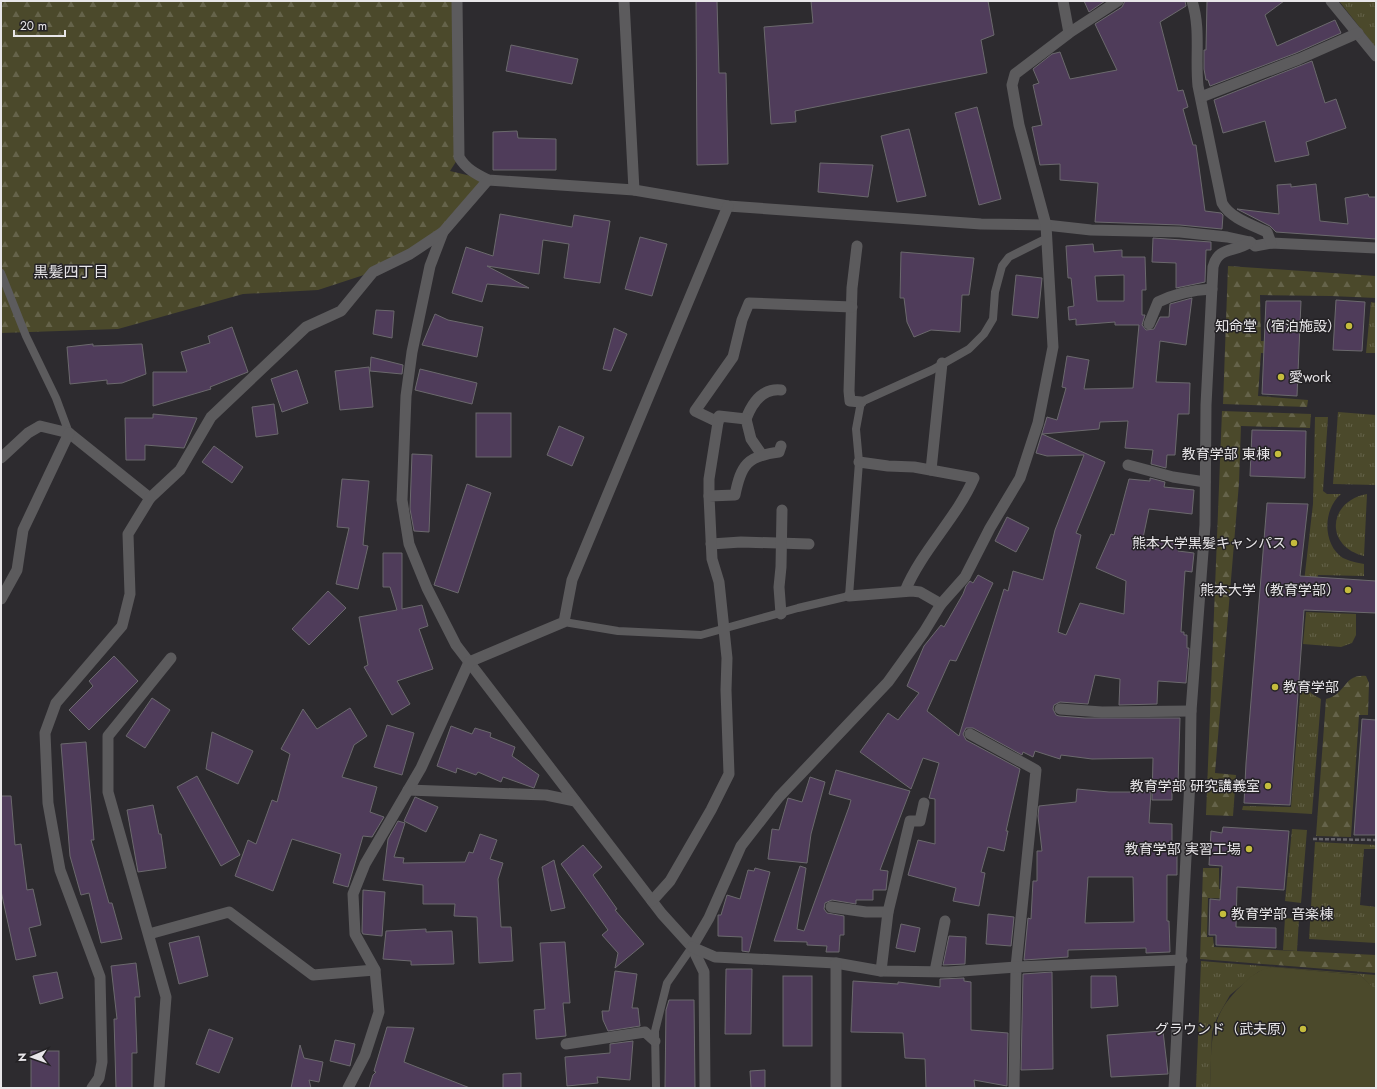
<svg xmlns="http://www.w3.org/2000/svg" width="1377" height="1089" font-family="Jost,'Noto Sans JP',sans-serif">
<defs>
<pattern id="grass-tufts" width="24" height="20" patternUnits="userSpaceOnUse"><rect width="24" height="20" fill="#4b492b"/><path d="M3 7l-1-3M5 7V3M7 7l1-3M15 17l-1-3M17 17v-4M19 17l1-3" fill="none" stroke="#65634a"/></pattern>
<pattern id="forest-firs" width="22" height="20" patternUnits="userSpaceOnUse"><rect width="22" height="20" fill="#4b492b"/><path d="M5 1l3.5 6h-7zM16 11l3.5 6h-7z" fill="#65634a"/></pattern>
</defs>
<rect width="100%" height="100%" fill="#2d2b2f"/>
<g fill="url(#grass-tufts)">
<path d="M 1339,1 L 1376,1 L 1376,48 Z"/>
<path d="M 1371,302 L 1376,303 L 1376,353 L 1366,353 Z"/>
<path d="M 1338,412 L 1376,415 L 1376,485 L 1333,484 Z"/>
<path d="M 1315,417 L 1328,417 L 1323,491 L 1327,494 L 1341,494 C 1323,509 1322,544 1343,558 C 1349,561 1358,563 1364,564 L 1364,576 L 1318,575 L 1316,583 L 1304,582 L 1313,504 Z"/>
<path d="M 1367,494 L 1364,556 C 1324,546 1328,501 1367,494 Z"/>
<path d="M 1306,612 L 1356,614 L 1356,635 L 1352,643 L 1341,647 L 1303,644 Z"/>
<path d="M 1301,683 L 1312,694 L 1321,699 L 1312,814 L 1242,810 L 1243,806 L 1291,807 Z"/>
<path d="M 1292,829 L 1307,830 L 1301,903 L 1285,901 Z"/>
<path d="M 1315,842 L 1376,845 L 1376,849 L 1364,849 L 1360,905 L 1376,907 L 1376,943 L 1309,939 Z"/>
<path d="M 1285,918 L 1299,919 L 1297,951 L 1283,950 Z"/>
<path d="M 1201,961 L 1376,975 L 1376,991 L 1360,975 L 1272,967 L 1258,972 L 1230,995 L 1217,1018 L 1212,1032 L 1210,1088 L 1196,1088 Z"/>
</g>
<g fill="url(#forest-firs)">
<path d="M 1,1 L 457,1 L 459,157 L 450,171 L 488,180 L 443,232 L 373,272 L 318,290 L 243,294 L 118,329 L 1,333 Z"/>
<path d="M 1228,266 L 1376,276 L 1376,298 L 1331,296 L 1260,295 L 1261,341 L 1298,343 L 1298,355 L 1261,353 L 1258,396 L 1308,400 L 1307,407 L 1223,404 Z"/>
<path d="M 1222,411 L 1311,414 L 1310,428 L 1241,426 L 1239,483 L 1215,773 L 1236,775 L 1233,816 L 1206,815 Z"/>
<path d="M 1366,676 L 1369,683 L 1368,715 L 1359,715 L 1351,837 L 1316,836 L 1326,699 C 1346,695 1343,674 1366,676 Z"/>
<path d="M 1203,868 L 1219,868 L 1219,889 L 1236,890 L 1236,899 L 1208,898 L 1207,937 L 1213,937 L 1214,947 L 1376,955 L 1376,973 L 1200,959 Z"/>
</g>
<path fill="#4b492b" d="M 1272,967 L 1360,975 L 1374,988 L 1376,991 L 1376,1088 L 1210,1088 C 1212,1045 1207,1018 1241,986 C 1250,977 1259,969 1272,967 Z"/>
<g fill="#4f3c5a" stroke="#6b696d" fill-rule="evenodd">
<path d="M 696,1 L 717,1 L 719,73 L 726,73 L 728,164 L 697,165 Z"/>
<path d="M 811,1 L 988,1 L 994,35 L 981,40 L 987,73 L 795,111 L 796,122 L 771,124 L 764,27 L 813,23 Z"/>
<path d="M 1084,1 L 1105,1 L 1089,12 Z"/>
<path d="M 1125,1 L 1185,1 L 1186,6 L 1160,22 L 1178,91 L 1183,90 L 1188,107 L 1183,109 L 1193,145 L 1196,145 L 1205,211 L 1221,213 L 1223,215 L 1222,229 L 1180,225 L 1095,222 L 1098,183 L 1060,180 L 1060,164 L 1040,165 L 1032,127 L 1042,125 L 1033,85 L 1039,83 L 1033,69 L 1052,54 L 1060,52 L 1070,79 L 1117,70 L 1095,24 L 1122,7 Z"/>
<path d="M 1207,1 L 1284,1 L 1265,15 L 1277,46 L 1335,20 L 1341,33 L 1296,53 L 1210,86 L 1208,80 L 1206,80 L 1204,69 L 1204,50 L 1206,50 Z"/>
<path d="M 511,45 L 578,59 L 572,84 L 506,71 Z"/>
<path d="M 1312,61 L 1325,103 L 1336,99 L 1346,128 L 1306,142 L 1309,155 L 1275,162 L 1265,121 L 1223,133 L 1214,100 Z"/>
<path d="M 977,107 L 1001,199 L 979,205 L 955,113 Z"/>
<path d="M 909,129 L 926,196 L 897,202 L 881,136 Z"/>
<path d="M 517,131 L 518,138 L 556,139 L 556,170 L 493,170 L 493,132 Z"/>
<path d="M 820,163 L 873,165 L 868,197 L 818,192 Z"/>
<path d="M 1291,184 L 1291,187 L 1316,184 L 1320,221 L 1348,224 L 1345,198 L 1368,194 L 1369,197 L 1376,197 L 1376,239 L 1276,232 L 1270,226 L 1237,209 L 1279,214 L 1277,185 Z"/>
<path d="M 500,214 L 572,227 L 574,215 L 610,221 L 600,283 L 564,278 L 569,244 L 543,240 L 539,274 L 487,266 L 529,288 L 487,284 L 482,302 L 452,293 L 466,247 L 493,256 Z"/>
<path d="M 640,237 L 667,244 L 652,296 L 625,289 Z"/>
<path d="M 1153,238 L 1211,242 L 1211,250 L 1206,250 L 1205,282 L 1176,288 L 1176,263 L 1152,262 Z"/>
<path d="M 1093,244 L 1094,252 L 1122,250 L 1122,257 L 1145,257 L 1146,290 L 1142,290 L 1142,315 L 1145,315 L 1142,325 L 1146,330 L 1154,329 L 1160,317 L 1169,317 L 1170,304 L 1192,298 L 1186,345 L 1160,341 L 1156,382 L 1190,383 L 1189,414 L 1178,414 L 1175,455 L 1167,455 L 1166,468 L 1151,464 L 1153,450 L 1125,448 L 1128,421 L 1100,422 L 1099,429 L 1042,434 L 1105,462 L 1076,533 L 1081,535 L 1058,632 L 1066,635 L 1080,603 L 1124,614 L 1126,581 L 1096,568 L 1111,534 L 1114,535 L 1129,479 L 1150,481 L 1150,478 L 1165,482 L 1164,487 L 1194,490 L 1192,514 L 1149,509 L 1143,538 L 1179,543 L 1178,551 L 1194,553 L 1192,572 L 1185,571 L 1181,632 L 1184,632 L 1184,635 L 1187,635 L 1187,648 L 1189,648 L 1186,683 L 1158,681 L 1157,704 L 1119,705 L 1120,679 L 1095,675 L 1088,704 L 1060,702 L 1054,705 L 1053,709 L 1056,715 L 1059,716 L 1085,718 L 1180,718 L 1178,785 L 1172,785 L 1172,800 L 1152,800 L 1153,758 L 1092,759 L 1061,755 L 1060,759 L 1035,751 L 1033,757 L 1023,752 L 1022,755 L 973,728 L 966,728 L 963,734 L 966,740 L 1020,769 L 1006,831 L 1008,831 L 1004,851 L 988,847 L 981,872 L 985,873 L 979,906 L 953,901 L 956,888 L 908,875 L 918,840 L 935,844 L 935,799 L 929,798 L 939,763 L 923,758 L 911,789 L 860,752 L 888,713 L 898,720 L 919,693 L 907,686 L 924,646 L 941,625 L 944,627 L 963,594 L 966,586 L 970,581 L 973,583 L 978,575 L 993,583 L 956,661 L 950,660 L 927,711 L 959,736 L 1004,589 L 1008,591 L 1013,571 L 1043,580 L 1055,530 L 1084,455 L 1047,456 L 1036,453 L 1047,417 L 1057,420 L 1066,388 L 1062,387 L 1067,356 L 1089,360 L 1084,389 L 1133,388 L 1139,325 L 1115,325 L 1115,322 L 1076,325 L 1076,319 L 1069,320 L 1068,307 L 1074,306 L 1071,278 L 1068,278 L 1066,246 ZM 1124,275 L 1124,301 L 1097,301 L 1095,276 Z"/>
<path d="M 901,252 L 974,258 L 969,295 L 962,295 L 960,332 L 931,330 L 914,337 L 907,322 L 904,298 L 900,298 Z"/>
<path d="M 1016,275 L 1042,278 L 1038,318 L 1012,315 Z"/>
<path d="M 1336,300 L 1365,302 L 1362,351 L 1333,350 Z"/>
<path d="M 1266,301 L 1301,301 L 1297,396 L 1262,394 Z"/>
<path d="M 376,310 L 394,311 L 392,338 L 373,334 Z"/>
<path d="M 435,314 L 448,320 L 483,327 L 477,357 L 422,345 Z"/>
<path d="M 232,327 L 248,372 L 210,387 L 211,389 L 153,406 L 153,372 L 187,372 L 181,352 L 210,343 L 208,336 Z"/>
<path d="M 614,328 L 627,334 L 611,371 L 603,369 Z"/>
<path d="M 93,344 L 93,346 L 142,344 L 146,374 L 122,383 L 107,384 L 107,380 L 70,384 L 67,347 Z"/>
<path d="M 371,357 L 403,365 L 402,374 L 370,371 Z"/>
<path d="M 369,367 L 373,407 L 340,410 L 335,371 Z"/>
<path d="M 420,369 L 477,383 L 472,404 L 415,390 Z"/>
<path d="M 297,370 L 308,403 L 282,412 L 271,379 Z"/>
<path d="M 274,404 L 278,434 L 256,437 L 252,407 Z"/>
<rect x="476" y="413" width="35" height="44"/>
<path d="M 153,414 L 197,418 L 184,448 L 145,445 L 145,460 L 126,460 L 125,418 L 153,418 Z"/>
<path d="M 559,426 L 584,437 L 572,466 L 547,455 Z"/>
<path d="M 1252,430 L 1306,431 L 1305,478 L 1250,476 Z"/>
<path d="M 214,446 L 243,467 L 232,483 L 202,462 Z"/>
<path d="M 412,454 L 432,455 L 429,532 L 414,531 L 410,509 Z"/>
<path d="M 342,479 L 369,481 L 363,545 L 368,546 L 358,589 L 336,584 L 349,528 L 337,527 Z"/>
<path d="M 467,484 L 491,493 L 458,593 L 434,585 Z"/>
<path d="M 1267,503 L 1308,504 L 1300,576 L 1376,581 L 1376,613 L 1304,610 L 1290,805 L 1244,803 L 1246,763 Z"/>
<path d="M 1007,517 L 1029,528 L 1016,552 L 995,541 Z"/>
<path d="M 383,553 L 402,553 L 402,609 L 422,605 L 428,626 L 419,629 L 433,669 L 397,681 L 410,704 L 392,715 L 364,667 L 368,665 L 359,617 L 397,610 L 390,587 L 383,587 Z"/>
<path d="M 328,591 L 346,608 L 309,645 L 292,629 Z"/>
<path d="M 114,656 L 138,681 L 89,730 L 69,710 L 93,686 L 89,681 Z"/>
<path d="M 152,698 L 170,710 L 145,748 L 126,736 Z"/>
<path d="M 350,708 L 367,736 L 354,745 L 342,777 L 377,787 L 370,812 L 384,817 L 372,837 L 363,836 L 348,887 L 333,883 L 341,854 L 292,839 L 273,891 L 235,876 L 248,840 L 256,844 L 272,800 L 277,802 L 290,754 L 281,749 L 303,709 L 317,729 Z"/>
<path d="M 1362,719 L 1376,720 L 1376,835 L 1354,835 Z"/>
<path d="M 387,725 L 414,733 L 402,775 L 374,767 Z"/>
<path d="M 451,726 L 472,734 L 475,728 L 491,733 L 490,737 L 515,747 L 512,756 L 539,775 L 534,788 L 503,777 L 501,782 L 478,772 L 476,775 L 457,768 L 456,773 L 437,766 Z"/>
<path d="M 212,732 L 253,751 L 238,784 L 206,769 Z"/>
<path d="M 86,742 L 94,840 L 91,840 L 109,903 L 112,903 L 122,939 L 101,943 L 89,893 L 81,895 L 70,856 L 61,744 Z"/>
<path d="M 836,770 L 910,791 L 880,870 L 888,871 L 886,890 L 873,890 L 873,900 L 856,900 L 856,904 L 832,900 L 825,903 L 824,909 L 827,913 L 844,916 L 844,935 L 840,935 L 839,952 L 826,952 L 827,946 L 807,945 L 807,942 L 774,941 L 800,866 L 806,868 L 797,929 L 804,931 L 849,807 L 851,800 L 829,794 Z"/>
<path d="M 197,776 L 240,855 L 221,866 L 177,787 Z"/>
<path d="M 810,777 L 825,782 L 811,834 L 807,863 L 768,859 L 772,829 L 779,830 L 788,798 L 802,802 Z"/>
<path d="M 1077,789 L 1109,792 L 1151,792 L 1149,823 L 1172,824 L 1172,848 L 1177,849 L 1177,875 L 1167,875 L 1167,921 L 1169,921 L 1170,952 L 1146,953 L 1146,948 L 1068,950 L 1068,957 L 1024,960 L 1028,918 L 1031,919 L 1033,881 L 1037,881 L 1037,851 L 1042,851 L 1038,816 L 1039,806 L 1076,802 ZM 1088,877 L 1133,877 L 1134,922 L 1085,923 Z"/>
<path d="M 1,796 L 11,796 L 15,845 L 21,844 L 27,890 L 33,889 L 41,925 L 29,928 L 36,956 L 16,960 L 1,891 Z"/>
<path d="M 415,797 L 438,807 L 426,832 L 404,821 Z"/>
<path d="M 153,805 L 159,834 L 161,834 L 166,868 L 138,872 L 127,810 Z"/>
<path d="M 398,821 L 405,823 L 394,857 L 404,858 L 403,863 L 465,862 L 469,852 L 473,853 L 480,834 L 497,840 L 490,859 L 503,863 L 498,879 L 501,927 L 511,927 L 513,961 L 479,963 L 477,917 L 454,916 L 455,904 L 423,904 L 423,885 L 383,880 L 388,839 Z"/>
<path d="M 1223,827 L 1289,831 L 1284,890 L 1237,887 L 1236,927 L 1276,928 L 1276,948 L 1216,945 L 1216,935 L 1209,935 L 1210,899 L 1220,900 L 1222,866 L 1209,865 L 1211,831 L 1222,833 Z"/>
<path d="M 583,845 L 602,867 L 593,875 L 617,909 L 615,910 L 644,944 L 615,968 L 618,953 L 602,935 L 608,930 L 561,864 Z"/>
<path d="M 554,860 L 565,908 L 551,911 L 542,867 Z"/>
<path d="M 755,868 L 770,872 L 749,952 L 742,951 L 742,937 L 718,936 L 718,915 L 721,915 L 727,895 L 740,899 L 748,870 L 754,871 Z"/>
<path d="M 363,890 L 385,892 L 382,936 L 363,934 L 362,932 Z"/>
<path d="M 988,914 L 1014,917 L 1011,946 L 986,944 Z"/>
<path d="M 901,924 L 920,928 L 915,952 L 896,948 Z"/>
<path d="M 426,929 L 426,932 L 452,931 L 454,964 L 411,965 L 411,961 L 383,959 L 386,931 Z"/>
<path d="M 199,936 L 208,976 L 179,984 L 169,943 Z"/>
<path d="M 949,936 L 966,937 L 965,964 L 943,965 Z"/>
<path d="M 565,942 L 570,1003 L 563,1003 L 566,1036 L 536,1039 L 534,1010 L 545,1009 L 540,943 Z"/>
<path d="M 136,963 L 140,997 L 135,997 L 137,1053 L 132,1053 L 132,1088 L 116,1088 L 114,1019 L 117,1019 L 111,966 Z"/>
<path d="M 726,969 L 752,969 L 751,1034 L 725,1034 Z"/>
<path d="M 615,971 L 637,974 L 632,1008 L 638,1008 L 640,1026 L 608,1031 L 603,1020 L 602,1011 L 609,1011 Z"/>
<path d="M 57,972 L 63,998 L 40,1004 L 33,976 Z"/>
<path d="M 1052,972 L 1053,1069 L 1021,1070 L 1023,974 Z"/>
<rect x="783" y="976" width="29" height="70"/>
<path d="M 1091,976 L 1116,976 L 1118,1006 L 1091,1008 Z"/>
<path d="M 964,978 L 964,981 L 971,982 L 971,1030 L 1008,1033 L 1007,1086 L 974,1080 L 975,1088 L 926,1088 L 925,1059 L 905,1058 L 903,1033 L 851,1032 L 853,981 L 898,984 L 898,982 L 940,987 L 940,979 Z"/>
<path d="M 669,1000 L 694,1000 L 695,1088 L 665,1088 L 666,1010 Z"/>
<path d="M 387,1027 L 414,1028 L 404,1062 L 470,1088 L 369,1088 L 373,1075 L 376,1072 L 374,1071 Z"/>
<path d="M 209,1029 L 233,1038 L 219,1073 L 196,1064 Z"/>
<path d="M 1163,1031 L 1168,1074 L 1111,1077 L 1107,1035 Z"/>
<path d="M 335,1040 L 355,1044 L 350,1066 L 330,1061 Z"/>
<path d="M 633,1041 L 630,1080 L 597,1077 L 598,1083 L 567,1086 L 565,1057 L 610,1053 L 610,1044 Z"/>
<path d="M 300,1045 L 304,1058 L 323,1062 L 319,1082 L 309,1080 L 311,1088 L 291,1088 Z"/>
<rect x="31" y="1051" width="28" height="37"/>
<path d="M 765,1070 L 765,1088 L 751,1088 L 750,1071 Z"/>
<path d="M 521,1073 L 521,1088 L 503,1088 L 503,1074 Z"/>
</g>
<g fill="none" stroke-linecap="round" stroke-linejoin="round">
<path stroke="#666468" stroke-width="2.5" stroke-dasharray="4 2" stroke-linecap="butt" d="M 1313,839 L 1376,840"/>
<g stroke="#5c5b5d" stroke-width="8">
<path d="M 1,273 L 26,336 L 56,398 L 69,433"/>
<path d="M 564,622 L 618,631 L 701,635 L 798,608 L 849,596 L 859,462 L 856,429 L 861,402 L 932,370 L 969,349 L 984,334 L 993,319 L 995,292 L 1002,266 L 1009,257 L 1047,238"/>
<path d="M 656,1088 L 655,1031 L 667,983 L 692,947"/>
</g>
<g stroke="#5c5b5d" stroke-width="11">
<path d="M 457,1 L 459,157 C 466,169 476,174 488,180 L 634,190 L 728,206 L 981,224 L 1046,225 L 1091,230 L 1180,232 L 1227,237 L 1250,242 L 1255,246 L 1271,243 L 1376,248"/>
<path d="M 624,1 L 634,190"/>
<path d="M 1063,1 L 1069,33"/>
<path d="M 1192,1 C 1201,29 1195,57 1198,86 L 1222,203 C 1230,218 1252,225 1267,232 L 1271,243"/>
<path d="M 1331,1 L 1376,56"/>
<path d="M 1201,97 L 1299,59 L 1358,33"/>
<path d="M 443,232 L 430,266 L 412,352 L 406,396 L 402,500 L 409,544 L 427,588 L 456,645 L 662,914 L 692,947 L 704,972 L 705,1088"/>
<path d="M 857,246 L 852,288 L 849,391 L 850,401 L 861,402"/>
<path d="M 1149,324 L 1158,302 C 1176,293 1193,290 1212,289"/>
<path d="M 746,419 C 752,403 762,388 781,390"/>
<path d="M 718,422 L 695,411 L 733,357 L 742,320 L 749,303 L 852,307"/>
<path d="M 1,458 L 28,433 L 40,426 L 69,433 L 150,498"/>
<path d="M 859,462 L 888,466 L 914,467 L 974,478 C 956,519 922,550 905,591"/>
<path d="M 1128,465 L 1173,477 L 1205,482"/>
<path d="M 931,470 L 942,363"/>
<path d="M 709,496 L 709,479 L 719,416 L 746,419 L 751,439 L 762,455"/>
<path d="M 711,544 L 741,542 L 809,544"/>
<path d="M 849,596 L 912,591 L 920,592 L 941,604"/>
<path d="M 1,599 L 17,570 L 23,530 L 69,433"/>
<path d="M 781,614 L 779,587 L 781,567 L 782,510"/>
<path d="M 1060,709 L 1102,712 L 1191,711"/>
<path d="M 970,734 L 1036,770 L 1016,967 L 1014,1088"/>
<path d="M 408,790 L 546,795 L 575,801"/>
<path d="M 652,901 L 670,881 L 711,810 L 729,774 L 726,690 L 727,658 L 719,582 L 712,559 L 709,496 L 735,495 C 741,465 747,456 779,452 L 781,446"/>
<path d="M 831,907 L 866,912 L 888,912"/>
<path d="M 149,934 L 229,912 L 313,975 L 375,970"/>
<path d="M 692,947 L 709,918 L 741,846 L 779,797 L 888,682 L 924,632 L 941,604 L 965,577 L 990,528 L 1020,478 L 1038,423 L 1053,347 L 1046,225 L 1019,125 L 1012,85 L 1015,74 L 1069,33 L 1118,1"/>
<path d="M 692,947 L 715,957 L 836,963 L 881,971 L 949,972 L 1016,967 L 1182,960"/>
<path d="M 836,963 L 836,1088"/>
<path d="M 881,971 L 888,912 L 910,821 L 920,821 L 924,803"/>
<path d="M 935,971 L 945,921"/>
<path d="M 566,1044 L 645,1032 L 655,1041"/>
<path d="M 92,1088 L 99,1078 L 102,1062 L 100,977 L 60,870 L 48,803 L 45,733 L 56,703 L 122,626 L 130,594 L 128,534 L 150,498 L 180,470 L 211,417 L 306,327 L 341,311 L 373,272 L 410,254 L 443,232 L 488,180"/>
<path d="M 159,1088 L 166,997 L 108,792 L 108,736 L 171,658"/>
<path d="M 348,1088 L 365,1055 L 379,1012 L 375,970 L 355,934 L 353,894 L 365,864 L 421,768 L 469,662 L 564,622 L 572,580 L 728,206"/>
<path d="M 1174,1088 L 1190,780 L 1191,711 L 1205,525 L 1206,405 L 1213,267 C 1218,246 1235,253 1250,242"/>
</g>
</g>
<g fill="#c5bc3d" stroke="#242225" stroke-width="1.5">
<circle cx="1349" cy="326" r="4"/>
<circle cx="1281" cy="377" r="4"/>
<circle cx="1278" cy="454" r="4"/>
<circle cx="1294" cy="543" r="4"/>
<circle cx="1348" cy="590" r="4"/>
<circle cx="1275" cy="687" r="4"/>
<circle cx="1268" cy="786" r="4"/>
<circle cx="1249" cy="849" r="4"/>
<circle cx="1223" cy="914" r="4"/>
<circle cx="1303" cy="1029" r="4"/>
</g>
<g text-anchor="middle" stroke-width="3" stroke-linejoin="round" paint-order="stroke">
<g font-size="14" fill="#e8e6e9" stroke="#242225" text-anchor="end">
<text x="1341" y="331">知命堂（宿泊施設）</text>
<text x="1289" y="382" text-anchor="start">愛work</text>
<text x="1270" y="459">教育学部 東棟</text>
<text x="1286" y="548">熊本大学黒髪キャンパス</text>
<text x="1340" y="595">熊本大学（教育学部）</text>
<text x="1283" y="692" text-anchor="start">教育学部</text>
<text x="1260" y="791">教育学部 研究講義室</text>
<text x="1241" y="854">教育学部 実習工場</text>
<text x="1231" y="919" text-anchor="start">教育学部 音楽棟</text>
<text x="1295" y="1034">グラウンド（武夫原）</text>
</g>
<g font-size="15" fill="#e8e6e9" stroke="#242225">
<text x="71" y="277">黒髪四丁目</text>
</g>
</g>
<rect width="1377" height="1089" fill="none" stroke="#e8e6e9" stroke-width="4"/>
<g transform="translate(32 1057) rotate(268)" stroke="#242225" stroke-width="3" paint-order="stroke">
<path d="M0-3L7 15L0 10L-7 15Z" fill="#e8e6e9"/>
<text y="-6" font-size="11" font-weight="bold" text-anchor="middle" fill="#e8e6e9">N</text>
</g>
<path d="M14 30v6h51v-6" fill="none" stroke="#e8e6e9" stroke-width="2"/>
<text x="20" y="30" font-size="12" fill="#e8e6e9" stroke="#242225" stroke-width="3" paint-order="stroke">20 m</text>
</svg>
